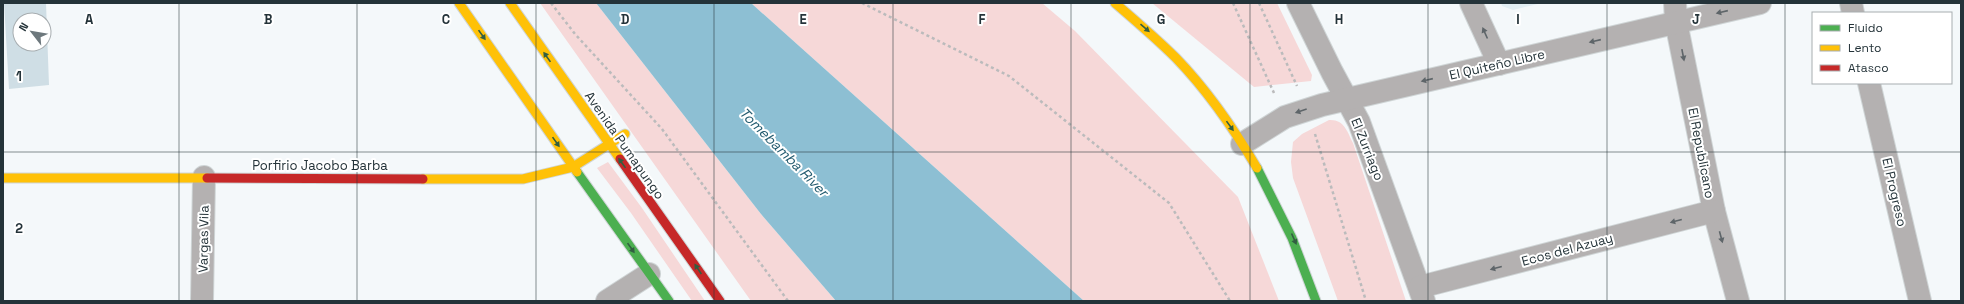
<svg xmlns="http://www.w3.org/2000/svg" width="1964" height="304" font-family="'Space Grotesk',sans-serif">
<rect width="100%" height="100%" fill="#f4f8fa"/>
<path fill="#e2eef3" d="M 1501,3 L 1542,3 L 1513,10 L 1502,6 Z"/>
<g fill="#f6d8d8">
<path d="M 540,3 L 596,3 L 761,214 L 836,301 L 751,301 Z"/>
<path d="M 751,3 L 1042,3 L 1075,31 L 1238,197 L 1279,301 L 1084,301 Z"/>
<path d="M 1152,3 L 1277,3 L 1312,75 L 1311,81 L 1254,87 Z"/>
<path d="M 1329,120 C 1344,119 1347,131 1353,143 L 1406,301 L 1338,301 L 1293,178 L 1291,162 L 1293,142 L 1302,134 Z"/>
<path d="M 608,162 L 642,208 L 705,301 L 692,301 L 631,213 L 597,168 Z"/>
</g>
<path fill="#8dbfd3" d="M 596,3 L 751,3 L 1084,301 L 836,301 L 761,214 Z"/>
<path fill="#cfdee5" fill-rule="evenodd" d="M 4,3 L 46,3 L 49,85 L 9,89 ZM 20,20 L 44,20 L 44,44 L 20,44 Z"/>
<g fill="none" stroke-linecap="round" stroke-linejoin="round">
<defs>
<g id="street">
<path d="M 1298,3 L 1332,72 L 1359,122 L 1424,301"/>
<path d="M 1471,3 L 1499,64"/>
<path d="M 1675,3 L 1676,22 L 1714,211 L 1738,301"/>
<path d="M 1851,3 L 1853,13"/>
<path d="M 1869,83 L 1920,301"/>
<path d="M 1242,144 L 1285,117 L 1322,105 L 1760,3"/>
<path d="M 1420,287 L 1714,211"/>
<path d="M 202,301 L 204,177"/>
<path d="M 607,301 L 649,274"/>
</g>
<g id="fast">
<path d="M 1257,168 L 1292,238 L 1316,301"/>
<path d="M 577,172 L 669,301"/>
</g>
<g id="slow">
<path d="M 459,3 L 577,172"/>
<path d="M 510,3 L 620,159"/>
<path d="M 1115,3 C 1136,21 1157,39 1176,58 C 1208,91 1234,129 1257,168"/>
<path d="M 3,178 L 207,178"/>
<path d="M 423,179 L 523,179 L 573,167 L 625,134"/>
</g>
<g id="jam">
<path d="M 620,159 L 720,301"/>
<path d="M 207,178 L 423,179"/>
</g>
</defs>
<use href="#street" stroke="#cfd5d6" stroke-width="24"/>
<use href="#fast" stroke="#cfd5d6" stroke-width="11"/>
<use href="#slow" stroke="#cfd5d6" stroke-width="11"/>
<use href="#jam" stroke="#cfd5d6" stroke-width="11"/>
<g stroke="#bbbbbc" stroke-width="2.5" stroke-dasharray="3 3" stroke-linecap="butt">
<path d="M 551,3 L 575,34 L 662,129 L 788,301"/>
<path d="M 862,3 L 1009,76 L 1169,203 L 1230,301"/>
<path d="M 1233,3 L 1274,93"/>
<path d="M 1259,3 L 1297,86"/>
<path d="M 1315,134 L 1366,301"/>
</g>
<use href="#street" stroke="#b4b1b1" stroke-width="22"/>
<use href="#fast" stroke="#4caf50" stroke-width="9"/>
<use href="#slow" stroke="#ffc107" stroke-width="9"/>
<use href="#jam" stroke="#c62828" stroke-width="9"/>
</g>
<defs><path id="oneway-solid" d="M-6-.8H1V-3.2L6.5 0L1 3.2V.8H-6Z"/></defs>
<g fill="#5e6569">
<use href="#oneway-solid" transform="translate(1722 12) rotate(167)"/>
<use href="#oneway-solid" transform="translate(1485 33) rotate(-114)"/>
<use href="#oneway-solid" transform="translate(1595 41) rotate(167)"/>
<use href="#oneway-solid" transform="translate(1683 55) rotate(79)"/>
<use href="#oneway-solid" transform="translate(1427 80) rotate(167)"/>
<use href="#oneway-solid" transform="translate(1301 111) rotate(161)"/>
<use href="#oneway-solid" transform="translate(1676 221) rotate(165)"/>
<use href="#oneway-solid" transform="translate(1721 237) rotate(75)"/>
<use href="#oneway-solid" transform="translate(1496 268) rotate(165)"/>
</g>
<g fill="#325e41">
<use href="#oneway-solid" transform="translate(1145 28) rotate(41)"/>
<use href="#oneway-solid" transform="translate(482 35) rotate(55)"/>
<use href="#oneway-solid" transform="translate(547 57) rotate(-125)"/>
<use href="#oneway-solid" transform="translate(1230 126) rotate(54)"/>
<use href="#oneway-solid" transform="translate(556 142) rotate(55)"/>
<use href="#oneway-solid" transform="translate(622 163) rotate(-126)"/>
<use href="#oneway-solid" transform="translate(1294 239) rotate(66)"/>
<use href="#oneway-solid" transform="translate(631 248) rotate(55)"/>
<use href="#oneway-solid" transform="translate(698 269) rotate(-124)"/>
</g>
<path fill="none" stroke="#243339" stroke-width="1" stroke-opacity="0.55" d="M 179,3 L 179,301M 357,3 L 357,301M 536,3 L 536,301M 714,3 L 714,301M 893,3 L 893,301M 1071,3 L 1071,301M 1250,3 L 1250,301M 1428,3 L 1428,301M 1607,3 L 1607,301M 1785,3 L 1785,301M 3,152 L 1961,152"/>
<g text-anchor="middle" stroke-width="4" stroke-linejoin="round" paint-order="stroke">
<g font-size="13" fill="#243339" stroke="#fff">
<text transform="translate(1497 64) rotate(-13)" y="5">El Quiteño Libre</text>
<text transform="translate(625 145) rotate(55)" y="5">Avenida Pumapungo</text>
<text transform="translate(1368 149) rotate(68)" y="5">El Zurriago</text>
<text transform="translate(1702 153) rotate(79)" y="5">El Republicano</text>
<text x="320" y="170">Porfirio Jacobo Barba</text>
<text transform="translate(1895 192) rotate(77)" y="5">El Progreso</text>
<text transform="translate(203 239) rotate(-89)" y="5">Vargas Vila</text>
<text transform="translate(1567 249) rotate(-15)" y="5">Ecos del Azuay</text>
</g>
<g font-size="14" font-style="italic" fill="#235b6f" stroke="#fff">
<text transform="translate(784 152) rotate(45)" y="5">Tomebamba River</text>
</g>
</g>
<g font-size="13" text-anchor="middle" font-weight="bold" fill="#243339" stroke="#fff" stroke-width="4" stroke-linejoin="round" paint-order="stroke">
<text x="89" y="24">A</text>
<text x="268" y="24">B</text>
<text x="446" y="24">C</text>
<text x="625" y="24">D</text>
<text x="803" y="24">E</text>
<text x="982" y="24">F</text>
<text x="1161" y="24">G</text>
<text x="1339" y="24">H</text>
<text x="1518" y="24">I</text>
<text x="1696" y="24">J</text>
<text x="19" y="81">1</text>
<text x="19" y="233">2</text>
</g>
<rect width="1964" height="304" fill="none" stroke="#243339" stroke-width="8"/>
<rect x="1812" y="12" width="140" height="72" fill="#ffffff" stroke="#a7adb0"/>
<rect x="1820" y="25" width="20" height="6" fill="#4caf50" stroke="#a7adb0"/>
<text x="1848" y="32" font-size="12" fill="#243339">Fluido</text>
<rect x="1820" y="45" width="20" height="6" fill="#ffc107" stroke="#a7adb0"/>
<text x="1848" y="52" font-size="12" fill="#243339">Lento</text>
<rect x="1820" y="65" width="20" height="6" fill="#c62828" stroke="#a7adb0"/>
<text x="1848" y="72" font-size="12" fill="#243339">Atasco</text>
<g transform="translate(32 32) rotate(301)"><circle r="19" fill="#ffffff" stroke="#a7adb0"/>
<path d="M0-3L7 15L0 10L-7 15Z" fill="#6d787d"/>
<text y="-6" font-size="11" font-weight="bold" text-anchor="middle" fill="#243339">N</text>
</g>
</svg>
